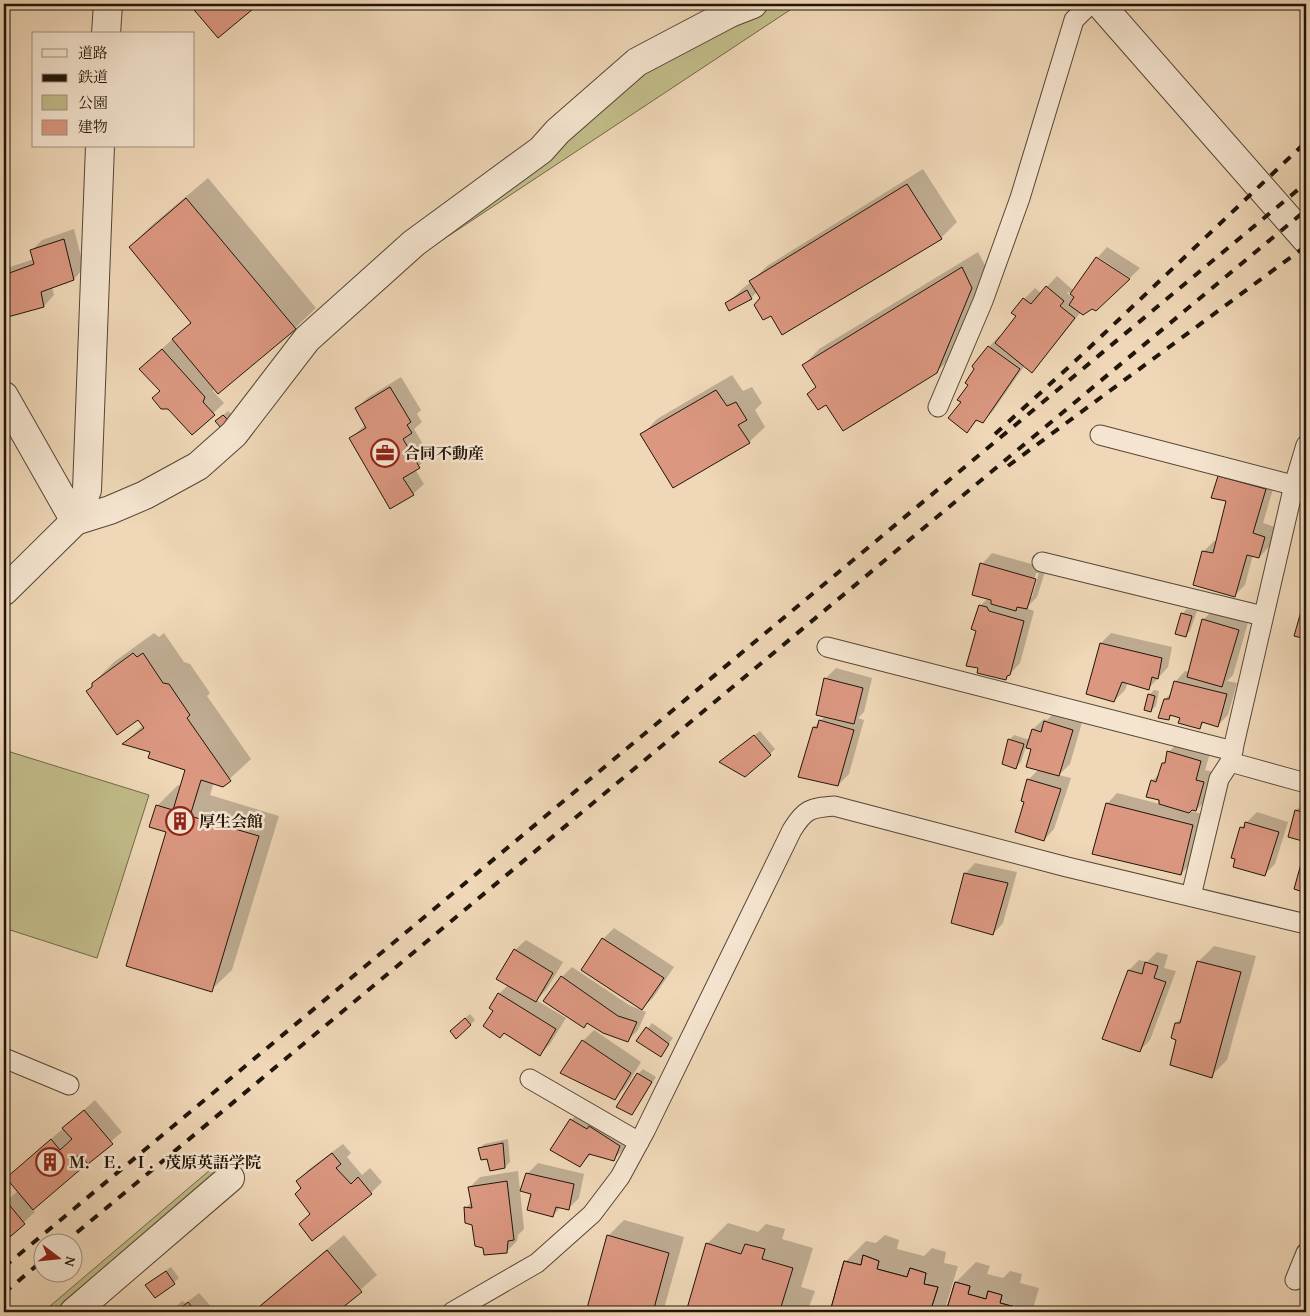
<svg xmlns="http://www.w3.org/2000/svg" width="1310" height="1316" font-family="'Gentium Book Plus','Noto Serif JP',serif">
<rect width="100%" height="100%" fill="#efd7b7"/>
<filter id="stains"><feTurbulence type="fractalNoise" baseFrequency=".004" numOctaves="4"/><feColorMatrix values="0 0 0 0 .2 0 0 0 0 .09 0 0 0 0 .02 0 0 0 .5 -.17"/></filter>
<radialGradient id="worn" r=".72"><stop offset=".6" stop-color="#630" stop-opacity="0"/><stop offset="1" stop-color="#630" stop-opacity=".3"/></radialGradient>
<g fill="#c1bc89" stroke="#71684a">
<path d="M 780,4 L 799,4 L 397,270 L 644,69 L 685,46 Z"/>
<path d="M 4,750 L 149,795 L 97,958 L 4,928 Z"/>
<path d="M 217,1164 L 223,1168 L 53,1312 L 43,1312 Z"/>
</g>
<g fill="#0003" fill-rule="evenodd">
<path d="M 191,4 L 257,4 L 218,36 Z"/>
<path d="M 923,169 L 957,222 L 941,238 L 783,333 L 758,291 L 751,298 L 727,304 L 743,288 L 751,282 L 767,266 Z"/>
<path d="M 208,178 L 316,308 L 295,328 L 214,387 L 213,391 L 224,403 L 192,434 L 161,391 L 151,359 L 192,321 L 130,247 L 151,226 Z"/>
<path d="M 74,229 L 84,268 L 74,279 L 52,287 L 54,295 L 44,306 L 4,317 L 4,269 L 34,259 L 32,250 L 42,240 Z"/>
<path d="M 1107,247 L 1140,268 L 1130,278 L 1098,257 Z"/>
<path d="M 978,252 L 988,271 L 953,356 L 936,372 L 804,365 L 819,349 Z"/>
<path d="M 1057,276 L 1092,307 L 1081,312 L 1042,360 L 1032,371 L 1025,365 L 993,411 L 982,422 L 978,420 L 967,431 L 963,402 L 989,347 L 999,336 L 1001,337 L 1018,316 L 1013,313 L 1024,299 L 1035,288 L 1041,293 ZM 1068,292 L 1076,296 L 1074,298 L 1067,293 Z"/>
<path d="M 732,375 L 743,391 L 752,387 L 762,403 L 755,410 L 765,427 L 749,442 L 642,435 L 657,419 Z"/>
<path d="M 401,377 L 421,410 L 417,414 L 422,422 L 414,429 L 430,456 L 415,469 L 424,484 L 413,494 L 351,438 L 365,425 L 356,409 L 367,398 Z"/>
<path d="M 228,411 L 233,416 L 228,421 L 222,416 Z"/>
<path d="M 1229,466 L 1276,479 L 1263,523 L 1275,527 L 1270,546 L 1259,557 L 1253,555 L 1245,585 L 1235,595 L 1203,552 L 1214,541 L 1217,542 L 1228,500 L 1219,477 Z"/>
<path d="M 992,553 L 1046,568 L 1037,597 L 1026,608 L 1034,611 L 1020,663 L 1005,679 L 977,630 L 980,606 L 988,598 L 982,564 ZM 1036,573 L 1039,573 L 1032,597 L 1029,597 Z"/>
<path d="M 1187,609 L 1197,611 L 1190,631 L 1185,636 L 1182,614 Z"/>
<path d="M 1214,609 L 1249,619 L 1233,675 L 1227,681 L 1237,683 L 1228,715 L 1218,725 L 1205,722 L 1199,727 L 1173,715 L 1168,719 L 1165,699 L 1172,692 L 1175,682 L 1185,671 L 1189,672 L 1203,620 Z"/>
<path d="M 154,633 L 159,637 L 164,633 L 184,662 L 190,664 L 210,693 L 207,696 L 251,759 L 223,785 L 214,782 L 210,795 L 279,816 L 232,970 L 211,990 L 168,831 L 157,806 L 178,785 L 182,786 L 187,769 L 151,751 L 125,743 L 143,725 L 138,718 L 93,686 L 93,683 L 114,662 Z"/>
<path d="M 1111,633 L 1172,647 L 1168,667 L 1149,688 L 1128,682 L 1125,690 L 1114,701 L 1101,643 Z"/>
<path d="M 836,668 L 872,678 L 864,712 L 858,718 L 864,720 L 849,774 L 838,785 L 814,727 L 825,716 L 825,679 Z"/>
<path d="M 1154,690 L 1159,691 L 1156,706 L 1151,711 L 1149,695 Z"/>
<path d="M 1056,711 L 1083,719 L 1070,764 L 1059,775 L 1071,778 L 1054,829 L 1044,840 L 1026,801 L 1028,780 L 1039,769 L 1033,748 L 1026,746 L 1021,762 L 1016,767 L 1009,740 L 1014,735 L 1030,740 L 1033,729 L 1044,719 L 1047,720 Z"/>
<path d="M 760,731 L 775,749 L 770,754 L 725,758 Z"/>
<path d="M 1179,741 L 1211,750 L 1205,770 L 1214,772 L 1207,799 L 1196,810 L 1186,808 L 1186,810 L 1202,814 L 1191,863 L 1181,874 L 1107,804 L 1117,793 L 1160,804 L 1152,781 L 1160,773 L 1163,764 L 1167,759 L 1169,752 Z"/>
<path d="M 1306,801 L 1306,841 L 1289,836 L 1296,810 Z"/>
<path d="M 1257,812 L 1288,822 L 1275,864 L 1264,875 L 1236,858 L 1241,828 Z"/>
<path d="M 975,863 L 1017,872 L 1003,923 L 993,934 L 965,874 Z"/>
<path d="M 614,928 L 674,967 L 653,998 L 642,1008 L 603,939 Z"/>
<path d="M 526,940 L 563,962 L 546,990 L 536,1000 L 566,1018 L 550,1044 L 540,1054 L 494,1011 L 499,994 L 508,985 L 515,950 Z"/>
<path d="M 1214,946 L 1256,956 L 1227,1060 L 1211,1076 L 1177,1039 L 1176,1023 L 1183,1016 L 1198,962 Z"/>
<path d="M 1157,952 L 1168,955 L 1164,968 L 1176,971 L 1150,1040 L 1140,1050 L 1129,970 L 1139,960 L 1147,962 Z"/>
<path d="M 572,967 L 629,1005 L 646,1012 L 638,1030 L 627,1041 L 588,1022 L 562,977 Z"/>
<path d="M 470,1014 L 475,1020 L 470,1025 L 456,1026 Z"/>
<path d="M 652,1023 L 673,1038 L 660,1056 L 638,1041 Z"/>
<path d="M 594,1030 L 641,1062 L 625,1088 L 614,1098 L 583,1041 Z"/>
<path d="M 643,1069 L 656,1077 L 636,1108 L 631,1113 L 638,1074 Z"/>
<path d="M 95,1100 L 122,1132 L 32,1209 L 35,1212 L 4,1240 L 4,1203 L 18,1191 L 7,1178 Z"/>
<path d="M 582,1110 L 629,1135 L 624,1149 L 613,1160 L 592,1153 L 580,1166 L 571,1120 Z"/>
<path d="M 508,1139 L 510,1162 L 505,1167 L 479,1149 L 484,1144 Z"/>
<path d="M 343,1144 L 351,1153 L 347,1157 L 362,1175 L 370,1168 L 382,1182 L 371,1193 L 312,1239 L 311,1214 L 303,1188 L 297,1181 L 308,1170 Z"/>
<path d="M 538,1163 L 584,1174 L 579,1198 L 568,1209 L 561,1207 L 553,1215 L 533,1193 L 527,1174 Z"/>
<path d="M 518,1171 L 524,1229 L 518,1235 L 517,1241 L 506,1252 L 485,1247 L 466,1208 L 472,1201 L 470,1187 L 480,1177 Z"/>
<path d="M 624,1220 L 684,1237 L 663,1312 L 587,1312 L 608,1236 Z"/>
<path d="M 728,1223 L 758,1232 L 766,1224 L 785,1229 L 782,1239 L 813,1248 L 801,1287 L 815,1291 L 807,1312 L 688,1312 L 707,1244 Z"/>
<path d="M 344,1235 L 377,1275 L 335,1312 L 252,1312 Z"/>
<path d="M 885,1235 L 899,1240 L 897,1249 L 924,1256 L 932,1248 L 946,1252 L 944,1263 L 958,1266 L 944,1312 L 831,1312 L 846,1261 L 866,1241 L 876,1243 Z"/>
<path d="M 976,1262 L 990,1266 L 987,1274 L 1003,1278 L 1010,1271 L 1022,1274 L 1020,1283 L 1039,1288 L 1032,1312 L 947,1312 L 956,1282 Z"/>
<path d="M 171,1267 L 179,1278 L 174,1283 L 152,1280 Z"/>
<path d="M 199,1293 L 216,1312 L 170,1312 L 182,1301 L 186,1303 Z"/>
</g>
<g fill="#db9780" stroke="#21150a">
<path d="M 189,4 L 259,4 L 218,38 Z"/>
<path d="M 907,184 L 942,239 L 782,335 L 771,316 L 763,320 L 754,305 L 760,298 L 749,281 Z"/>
<path d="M 186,198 L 296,329 L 218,394 L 172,339 L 191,323 L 129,247 Z"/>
<path d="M 64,239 L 74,280 L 41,292 L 44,307 L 4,318 L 4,275 L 34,264 L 30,250 Z"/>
<path d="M 1096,257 L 1130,279 L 1096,311 L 1092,309 L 1083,315 L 1069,305 L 1074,297 L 1070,294 Z"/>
<path d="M 962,267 L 972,288 L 937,373 L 843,431 L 826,405 L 818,410 L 807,394 L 816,387 L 802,365 Z"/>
<path d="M 1046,286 L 1064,301 L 1060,306 L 1075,318 L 1032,373 L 995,343 L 1016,316 L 1011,313 L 1023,298 L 1031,304 Z"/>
<path d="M 747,290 L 752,299 L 729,311 L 725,303 Z"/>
<path d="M 988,346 L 1020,369 L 983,423 L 976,420 L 967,433 L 948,418 L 961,402 L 957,400 L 968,385 L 965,383 L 974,369 L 972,366 Z"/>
<path d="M 162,349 L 205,397 L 203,402 L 215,415 L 192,435 L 168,409 L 161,409 L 152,398 L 160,391 L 139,369 Z"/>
<path d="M 390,387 L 411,422 L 407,425 L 412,433 L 403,439 L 420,468 L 403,478 L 414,495 L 390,509 L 349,438 L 366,428 L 355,408 Z"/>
<path d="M 716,390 L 727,406 L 736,402 L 747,420 L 738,425 L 750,443 L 673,488 L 640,434 Z"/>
<path d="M 223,415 L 229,421 L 221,428 L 215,421 Z"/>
<path d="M 1218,476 L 1266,489 L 1253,533 L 1265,537 L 1259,558 L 1247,555 L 1235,597 L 1193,585 L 1202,551 L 1213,553 L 1226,501 L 1211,498 Z"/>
<path d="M 980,563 L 1036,579 L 1027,609 L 1017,607 L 1016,611 L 991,604 L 991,600 L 972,595 Z"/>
<path d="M 979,605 L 987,607 L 989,611 L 1024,621 L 1010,675 L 1007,676 L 1006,680 L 977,673 L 978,668 L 966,666 L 976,631 L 971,629 Z"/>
<path d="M 1302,608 L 1306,609 L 1306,639 L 1294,636 Z"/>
<path d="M 1181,613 L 1192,616 L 1186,637 L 1175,634 Z"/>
<path d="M 1202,619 L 1239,630 L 1222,687 L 1187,677 Z"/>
<path d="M 1100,643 L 1162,658 L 1158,679 L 1152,677 L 1149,690 L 1122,682 L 1114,702 L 1086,694 Z"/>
<path d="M 133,653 L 137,657 L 143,653 L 163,683 L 169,684 L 190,715 L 187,718 L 231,781 L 223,787 L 201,780 L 190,816 L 259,836 L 212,992 L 126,966 L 166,832 L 149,827 L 156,805 L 173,810 L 185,770 L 148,758 L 150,752 L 122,744 L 144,728 L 138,720 L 117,735 L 86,691 L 92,687 L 92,683 Z"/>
<path d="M 824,678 L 863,688 L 854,724 L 816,715 Z"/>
<path d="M 1174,681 L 1227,694 L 1218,727 L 1202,722 L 1200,729 L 1178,723 L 1180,718 L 1170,715 L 1169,720 L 1158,718 L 1164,699 L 1169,699 Z"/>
<path d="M 1148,694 L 1155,696 L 1151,712 L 1144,710 Z"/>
<path d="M 819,720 L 854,730 L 838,786 L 798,777 L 813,727 L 817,728 Z"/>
<path d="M 1044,721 L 1073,730 L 1059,776 L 1026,767 L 1031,749 L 1026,748 L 1032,729 L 1041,732 Z"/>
<path d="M 754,735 L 771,755 L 745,777 L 719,762 Z"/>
<path d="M 1008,739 L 1024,744 L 1016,769 L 1002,764 Z"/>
<path d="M 1167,751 L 1201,761 L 1196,780 L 1204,782 L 1196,811 L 1192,810 L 1189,813 L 1159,804 L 1159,800 L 1146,797 L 1151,780 L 1156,782 L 1162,763 L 1165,763 Z"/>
<path d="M 1027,779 L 1061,789 L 1044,841 L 1015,832 L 1024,802 L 1021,801 Z"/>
<path d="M 1106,803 L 1193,825 L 1181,875 L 1092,854 Z"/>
<path d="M 1295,810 L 1306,813 L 1306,842 L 1288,837 Z"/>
<path d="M 1245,822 L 1279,832 L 1265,876 L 1233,867 L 1235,859 L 1231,858 L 1240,827 L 1244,828 Z"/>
<path d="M 1306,846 L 1306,893 L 1294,889 Z"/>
<path d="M 964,873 L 1008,883 L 993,935 L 951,923 Z"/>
<path d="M 602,938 L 664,978 L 642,1010 L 581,970 Z"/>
<path d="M 514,949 L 553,973 L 536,1002 L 496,979 Z"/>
<path d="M 1197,961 L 1241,972 L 1212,1078 L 1170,1065 L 1176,1040 L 1171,1038 L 1175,1023 L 1180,1023 Z"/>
<path d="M 1145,962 L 1158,966 L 1154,978 L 1166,982 L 1140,1052 L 1102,1039 L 1128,970 L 1142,974 Z"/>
<path d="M 561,976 L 618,1016 L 637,1022 L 628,1042 L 603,1033 L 587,1023 L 584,1028 L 543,1001 Z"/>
<path d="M 498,993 L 556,1029 L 540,1056 L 504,1033 L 500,1038 L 483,1026 L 493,1011 L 489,1008 Z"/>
<path d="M 465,1018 L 471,1025 L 456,1039 L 450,1031 Z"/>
<path d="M 646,1027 L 669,1044 L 661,1057 L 636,1041 Z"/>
<path d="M 582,1040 L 631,1073 L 615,1100 L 560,1073 Z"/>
<path d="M 637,1073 L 652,1082 L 632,1115 L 616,1107 Z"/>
<path d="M 84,1110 L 113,1144 L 88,1164 L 80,1154 L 74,1159 L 82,1168 L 33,1210 L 6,1178 L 51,1139 L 60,1150 L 72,1139 L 62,1128 Z"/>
<path d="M 570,1119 L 587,1129 L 589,1126 L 620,1146 L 614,1161 L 589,1154 L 580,1167 L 550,1150 Z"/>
<path d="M 503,1143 L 505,1168 L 490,1171 L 487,1159 L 481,1160 L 478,1148 Z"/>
<path d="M 332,1153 L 341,1164 L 336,1168 L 351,1184 L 358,1177 L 372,1194 L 312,1241 L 299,1224 L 310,1214 L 295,1194 L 301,1188 L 296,1181 Z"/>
<path d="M 526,1173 L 574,1184 L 569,1210 L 556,1207 L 553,1217 L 527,1210 L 531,1194 L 520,1191 Z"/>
<path d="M 507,1181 L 514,1240 L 508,1241 L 507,1253 L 484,1255 L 483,1248 L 475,1246 L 472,1225 L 465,1223 L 464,1207 L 472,1208 L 468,1187 Z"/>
<path d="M 6,1201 L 25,1224 L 4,1242 L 4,1203 Z"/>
<path d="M 607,1235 L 669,1253 L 653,1312 L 586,1312 Z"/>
<path d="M 706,1243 L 741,1254 L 745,1244 L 765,1249 L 762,1259 L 793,1268 L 781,1307 L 795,1312 L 686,1312 Z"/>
<path d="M 327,1250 L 362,1292 L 337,1312 L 253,1312 Z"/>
<path d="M 863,1255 L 879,1261 L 877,1269 L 907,1277 L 910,1268 L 926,1273 L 924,1284 L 938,1287 L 930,1312 L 830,1312 L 844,1261 L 861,1265 Z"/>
<path d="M 863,1255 L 879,1261 L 877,1269 L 907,1277 L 910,1268 L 926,1273 L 924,1284 L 938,1287 L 930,1312 L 830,1312 L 844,1261 L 861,1265 Z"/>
<path d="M 166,1271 L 175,1284 L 155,1298 L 145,1285 Z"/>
<path d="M 955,1282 L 970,1286 L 968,1294 L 986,1299 L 988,1291 L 1002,1295 L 1000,1303 L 1019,1308 L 1018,1312 L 946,1312 Z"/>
<path d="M 955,1282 L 970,1286 L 968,1294 L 986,1299 L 988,1291 L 1002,1295 L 1000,1303 L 1019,1308 L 1018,1312 L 946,1312 Z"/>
<path d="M 188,1302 L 196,1312 L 176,1312 Z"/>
</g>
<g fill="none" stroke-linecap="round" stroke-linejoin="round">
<defs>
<g id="service">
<path d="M 938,407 L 983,301 L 1020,198 L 1074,20 L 1090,4"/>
<path d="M 1100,435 L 1304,488"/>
<path d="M 1042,562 L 1263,616"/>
<path d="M 827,647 L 1233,751"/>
<path d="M 1230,762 L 1306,783"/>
<path d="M 1191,896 L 1219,779 L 1230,762 L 1294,485 L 1306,445"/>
<path d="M 4,1058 L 69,1085"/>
<path d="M 530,1079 L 639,1142"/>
<path d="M 1295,1280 L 1306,1253"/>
<path d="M 452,1312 L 537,1263 L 592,1214 L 620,1177 L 645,1131 L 792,830 C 805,809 810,808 834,806 L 1067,867 L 1306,924"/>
</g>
<g id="minor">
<path d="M 106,34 L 108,4"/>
<path d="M 4,396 L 75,521"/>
<path d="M 75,521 L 110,510 L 145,495 L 198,466 L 234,434 L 307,339 L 414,243 L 541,150 L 558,131 L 637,62 L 730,13 L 753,4"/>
<path d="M 4,591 L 75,521 L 87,490 L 100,146"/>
<path d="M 74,1312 L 230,1178"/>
</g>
<path id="tertiary" d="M 1100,4 L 1306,239"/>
</defs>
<use href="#service" stroke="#544635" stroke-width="21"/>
<use href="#minor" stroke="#544635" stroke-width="30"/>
<use href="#tertiary" stroke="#544635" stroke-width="30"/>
<use href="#service" stroke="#f5e5d0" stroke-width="19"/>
<use href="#minor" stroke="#f5e5d0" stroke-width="28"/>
<use href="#tertiary" stroke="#f5e5d0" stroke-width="28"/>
<g stroke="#21150a" stroke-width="4" stroke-dasharray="9 9" stroke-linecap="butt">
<path d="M 995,434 L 1071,365 L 1306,142"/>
<path d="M 1008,466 L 1306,246"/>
<path d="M 63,1244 L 1306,210"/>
<path d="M 4,1267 L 1306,183"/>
<path d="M 4,1293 L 42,1261"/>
</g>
</g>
<defs>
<symbol id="office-ring" viewBox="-11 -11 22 22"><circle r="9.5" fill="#f5e5d0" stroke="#8f2418" stroke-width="1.5"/><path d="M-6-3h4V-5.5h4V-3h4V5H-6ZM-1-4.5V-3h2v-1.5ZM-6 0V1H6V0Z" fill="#8f2418"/></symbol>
<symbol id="building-ring" viewBox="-11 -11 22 22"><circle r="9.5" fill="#f5e5d0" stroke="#8f2418" stroke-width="1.5"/><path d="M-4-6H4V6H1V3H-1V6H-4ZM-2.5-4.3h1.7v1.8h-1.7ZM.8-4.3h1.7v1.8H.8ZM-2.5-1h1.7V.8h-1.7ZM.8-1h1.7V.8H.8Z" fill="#8f2418"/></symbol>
</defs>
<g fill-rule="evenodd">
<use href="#office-ring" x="369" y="437" width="32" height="32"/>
<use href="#building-ring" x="164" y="805" width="32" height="32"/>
<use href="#building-ring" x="34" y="1146" width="32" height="32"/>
</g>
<g text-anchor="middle" stroke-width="5" stroke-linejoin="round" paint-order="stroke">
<g font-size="16" font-weight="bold" fill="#21150a" stroke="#f5e5d0" text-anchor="start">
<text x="404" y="459">合同不動産</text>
<text x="199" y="827">厚生会館</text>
<text x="69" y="1168">Ｍ．Ｅ．Ｉ．茂原英語学院</text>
</g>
</g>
<rect width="1310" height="1316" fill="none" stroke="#efd7b7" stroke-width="20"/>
<rect x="5" y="5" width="1300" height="1306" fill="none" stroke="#21150a" stroke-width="2.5"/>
<rect x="10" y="10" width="1290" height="1296" fill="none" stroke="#21150a"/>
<rect x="32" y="32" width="162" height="115" fill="#f5e5d0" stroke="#a09281"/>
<rect x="42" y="49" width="25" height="8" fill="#f5e5d0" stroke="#a09281"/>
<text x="78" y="58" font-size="15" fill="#21150a">道路</text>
<rect x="42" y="74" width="25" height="8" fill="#21150a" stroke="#a09281"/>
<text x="78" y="82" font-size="15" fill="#21150a">鉄道</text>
<rect x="42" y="95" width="25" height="15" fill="#c1bc89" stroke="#a09281"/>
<text x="78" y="108" font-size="15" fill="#21150a">公園</text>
<rect x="42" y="120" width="25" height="15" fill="#db9780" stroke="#a09281"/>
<text x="78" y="132" font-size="15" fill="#21150a">建物</text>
<g transform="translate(58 1258) rotate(106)"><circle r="24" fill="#f5e5d0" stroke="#a09281"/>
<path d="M0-4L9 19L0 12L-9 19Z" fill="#8f2418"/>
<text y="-8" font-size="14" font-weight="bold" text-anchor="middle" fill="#21150a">N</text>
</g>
<rect width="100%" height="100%" filter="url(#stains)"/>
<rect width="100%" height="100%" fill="url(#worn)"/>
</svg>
